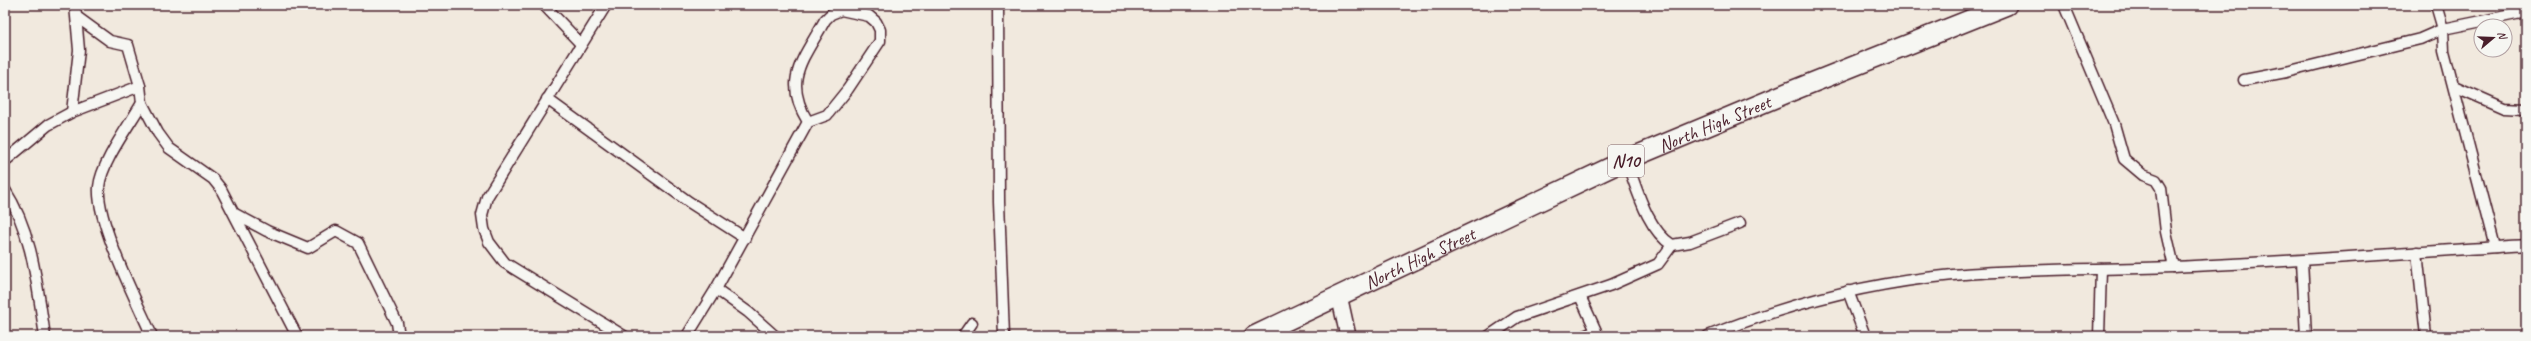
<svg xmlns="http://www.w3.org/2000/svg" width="2531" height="341" font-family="Caveat,sans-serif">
<rect width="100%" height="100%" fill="#f1e9de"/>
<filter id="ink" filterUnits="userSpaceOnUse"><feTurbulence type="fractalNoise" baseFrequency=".025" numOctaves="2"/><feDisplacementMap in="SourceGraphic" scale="8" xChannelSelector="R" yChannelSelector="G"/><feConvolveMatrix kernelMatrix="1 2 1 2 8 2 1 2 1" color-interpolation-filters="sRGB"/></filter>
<g filter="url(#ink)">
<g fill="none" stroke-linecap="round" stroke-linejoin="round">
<defs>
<g id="street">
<path d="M 544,5 L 581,44"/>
<path d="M 606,5 L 487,197 L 482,215 L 484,229 L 489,242 L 505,263 L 624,336"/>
<path d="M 998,5 L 999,202 L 1004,336"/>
<path d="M 2064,5 L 2114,124 L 2124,159 L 2143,175 L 2156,180 L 2161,188 L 2166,232 L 2174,267"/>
<path d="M 2436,5 L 2443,29 L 2444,51 L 2495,247"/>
<path d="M 77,17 L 110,41 L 128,45 L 140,86"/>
<path d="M 2244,80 L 2286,72 L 2420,39 L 2443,29 L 2526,12"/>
<path d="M 2454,86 L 2504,108 L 2526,109"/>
<path d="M 547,99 L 689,202 L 745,238"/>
<path d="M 142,103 C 130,124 101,163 99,187 C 96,222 137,302 152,336"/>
<path d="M 72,112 L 79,50 L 75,5"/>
<path d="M 1626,160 C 1637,188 1646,228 1672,245 L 1690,242 L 1740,223"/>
<path d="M 5,161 L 48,125 L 72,112 L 140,86 L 142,103 L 158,133 L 169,148 L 213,179 L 221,189 L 297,336"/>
<path d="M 5,190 C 33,233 37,286 45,336"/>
<path d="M 235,214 L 267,231 L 308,248 L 336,231 L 358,243 L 397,323 L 399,336"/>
<path d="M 2417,252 L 2426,336"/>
<path d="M 2302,261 L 2306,336"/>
<path d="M 716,289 L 748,312 L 775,336"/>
<path d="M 1848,291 L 1865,336"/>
<path d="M 1580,296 L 1596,331 L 1584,336"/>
<path d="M 687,336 L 716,289 L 808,122 L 827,115 L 848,89 L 880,41 L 880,30 L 876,22 L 869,16 L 841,10 L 831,14 L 825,20 C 803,60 782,79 808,122"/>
<path d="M 963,336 L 972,323"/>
<path d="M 1489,336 L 1517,317 L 1611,285 L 1658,264 L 1672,245"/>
<path d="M 1708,336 C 1786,304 1870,283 1953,275 C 2027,268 2100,270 2173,267 C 2291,262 2409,253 2526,245"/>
<path d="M 2099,336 L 2101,269"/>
</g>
<path id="secondary" d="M 1339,295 L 1348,336"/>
<g id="highway">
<path id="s1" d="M 1254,336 L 1626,160 L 1794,90 L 2007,5"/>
</g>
</defs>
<use href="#street" stroke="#4a1f2b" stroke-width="13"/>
<use href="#secondary" stroke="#4a1f2b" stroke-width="18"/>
<use href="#highway" stroke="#4a1f2b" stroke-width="22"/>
<use href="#street" stroke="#f6f6f2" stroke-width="10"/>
<use href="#secondary" stroke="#f6f6f2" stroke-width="15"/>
<use href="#highway" stroke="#f6f6f2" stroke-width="19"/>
</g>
</g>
<g text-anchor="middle" stroke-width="3.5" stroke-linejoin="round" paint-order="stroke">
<rect fill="#f6f6f2" stroke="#7e6067" stroke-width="1" x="1608" y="145" width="36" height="32" rx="3"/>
<g font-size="18" font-weight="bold" fill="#4a1f2b">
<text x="1626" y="167">N10</text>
</g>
<g font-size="19" fill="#4a1f2b" stroke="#f6f6f2">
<text dy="7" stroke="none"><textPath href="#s1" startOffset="507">North High Street</textPath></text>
<text dy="7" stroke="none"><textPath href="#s1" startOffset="183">North High Street</textPath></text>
</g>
</g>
<rect width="2531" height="341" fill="none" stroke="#f6f6f2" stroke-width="20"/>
<rect x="10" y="10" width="2511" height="321" fill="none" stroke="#4a1f2b" stroke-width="1.5" filter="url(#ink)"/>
<g transform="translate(2493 38) rotate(71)"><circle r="19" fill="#f6f6f2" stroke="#b1a0a2"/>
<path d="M0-3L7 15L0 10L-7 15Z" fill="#4a1f2b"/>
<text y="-6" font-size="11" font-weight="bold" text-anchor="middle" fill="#4a1f2b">N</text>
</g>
</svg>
